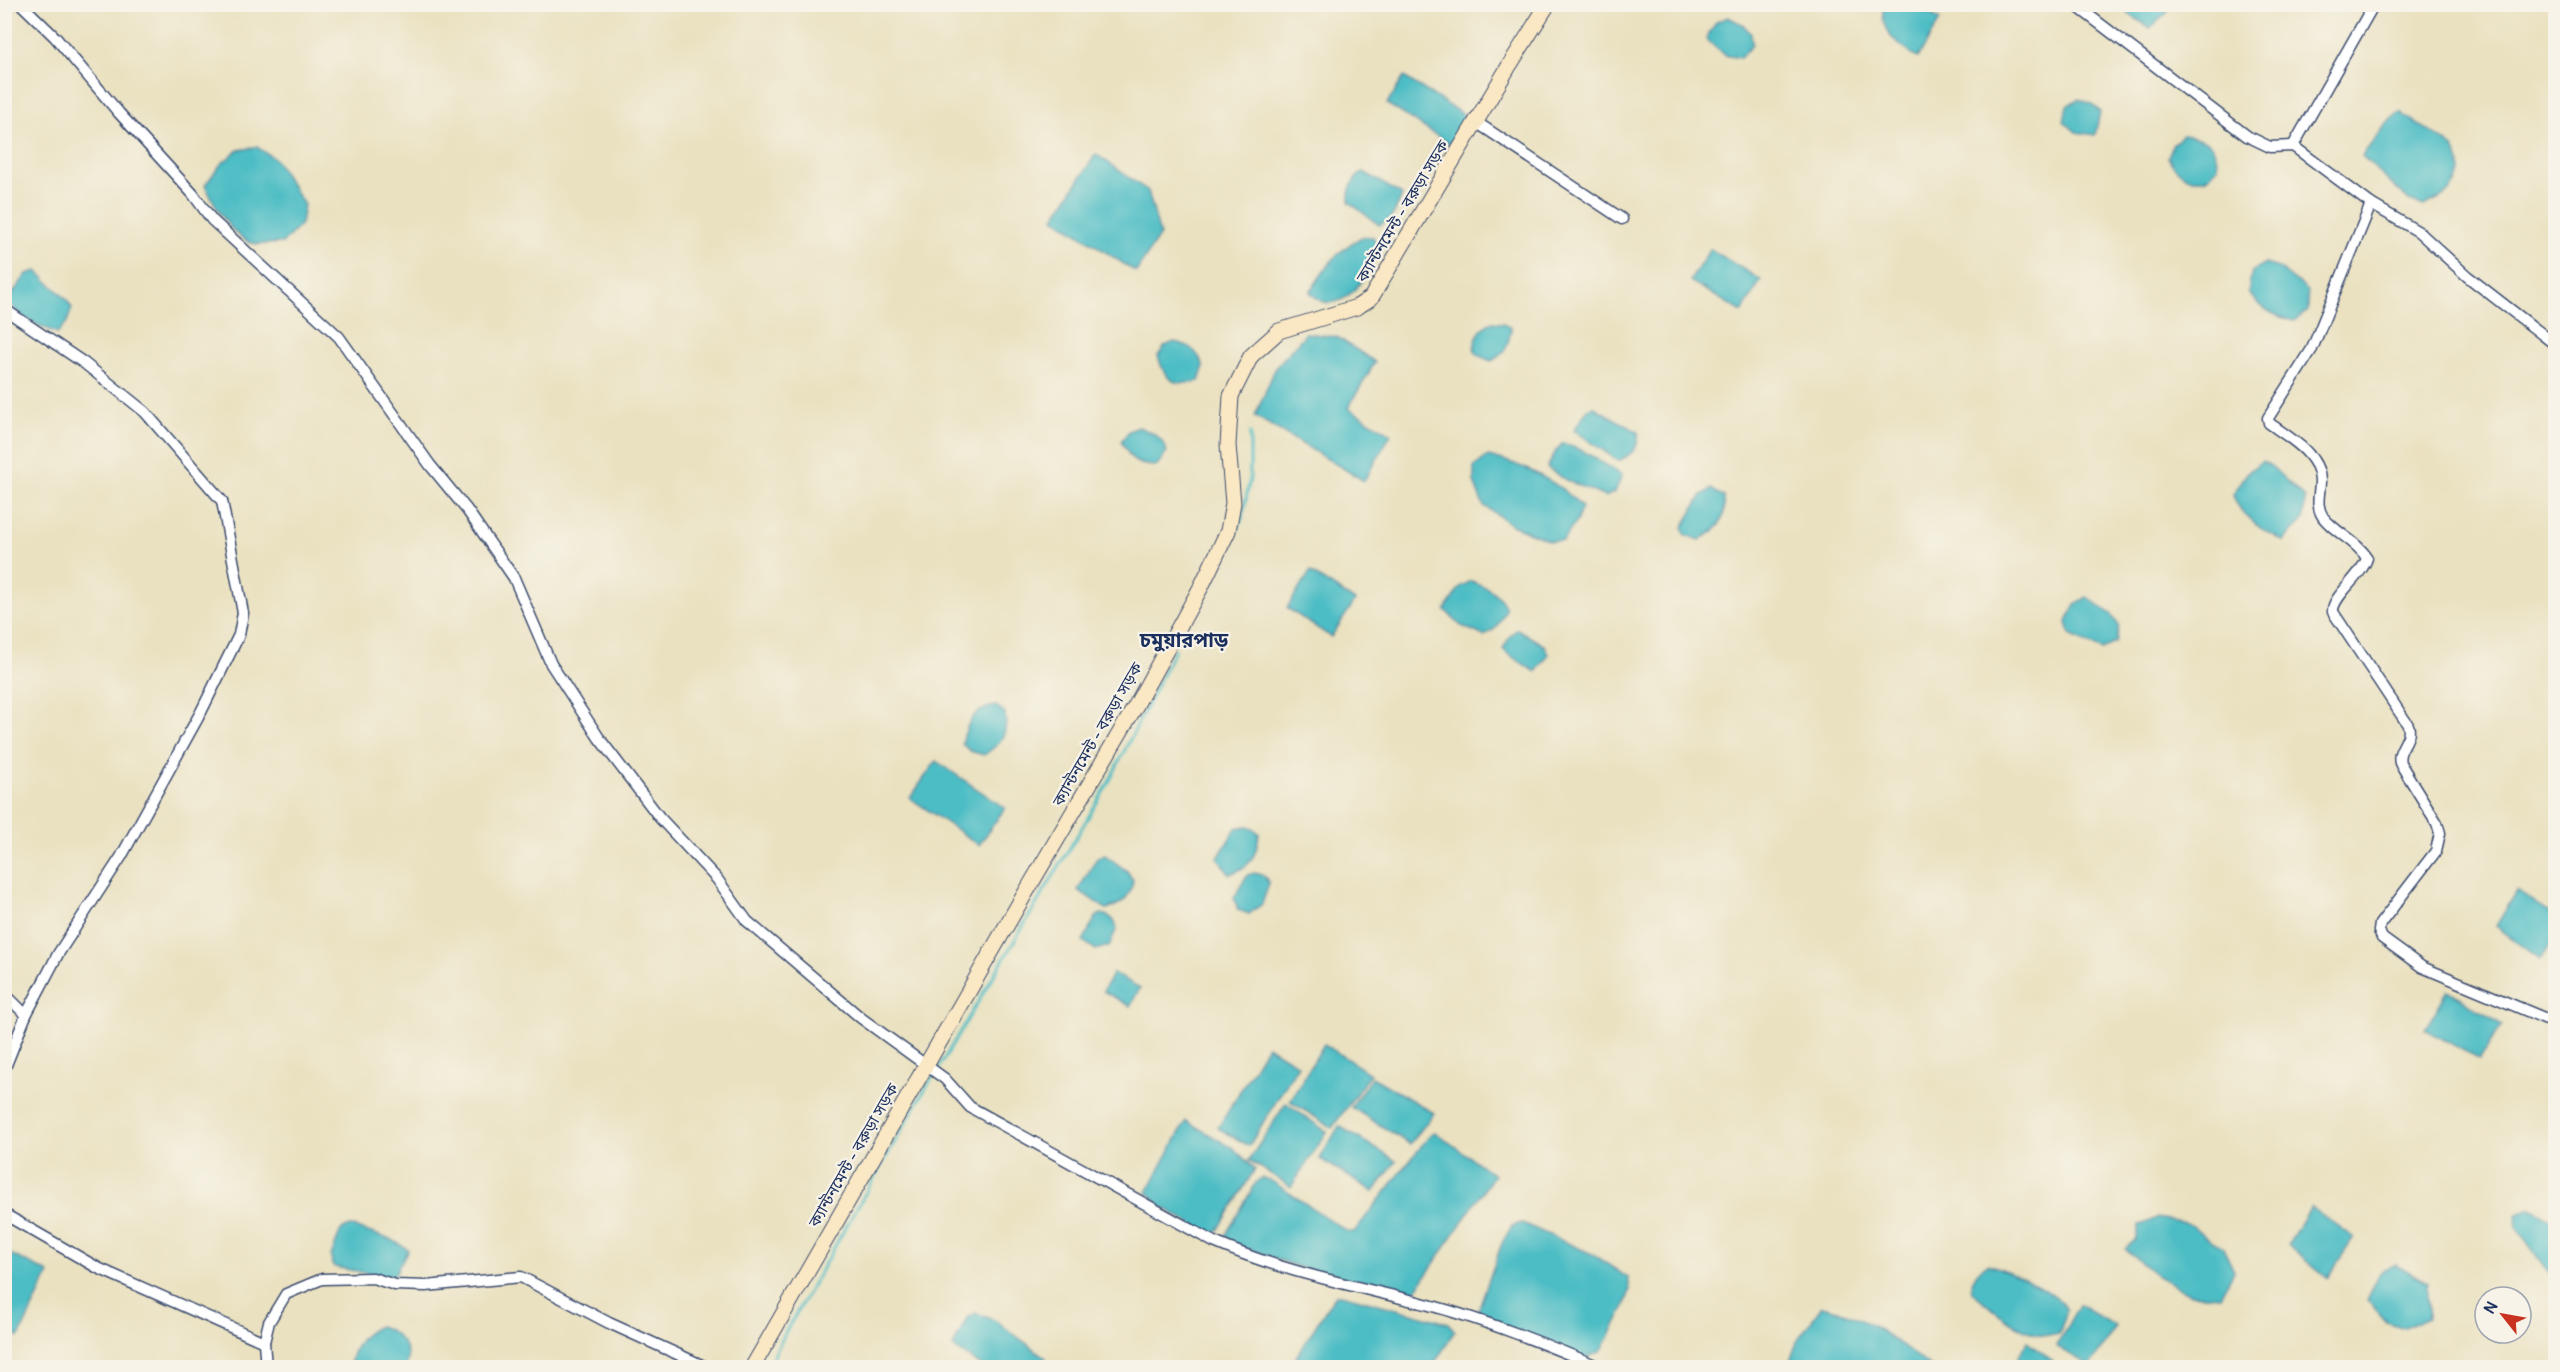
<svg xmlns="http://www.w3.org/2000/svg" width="2560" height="1372" font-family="Pangolin,'Noto Sans Bengali',sans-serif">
<rect width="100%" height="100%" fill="#f7f3e8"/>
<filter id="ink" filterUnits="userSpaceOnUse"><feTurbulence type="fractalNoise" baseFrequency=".0167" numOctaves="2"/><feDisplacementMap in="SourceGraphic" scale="12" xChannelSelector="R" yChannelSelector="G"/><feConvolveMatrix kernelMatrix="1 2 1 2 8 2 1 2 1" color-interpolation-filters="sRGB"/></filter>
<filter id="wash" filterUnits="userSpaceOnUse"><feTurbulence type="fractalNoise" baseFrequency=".008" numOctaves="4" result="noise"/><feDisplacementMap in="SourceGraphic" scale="24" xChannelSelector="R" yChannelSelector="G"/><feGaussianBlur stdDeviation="1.35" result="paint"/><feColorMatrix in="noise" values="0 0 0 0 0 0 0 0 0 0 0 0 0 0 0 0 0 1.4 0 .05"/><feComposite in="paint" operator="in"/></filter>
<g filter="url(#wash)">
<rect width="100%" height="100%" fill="#eae1c0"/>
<g fill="#4ebdc5" stroke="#347692" stroke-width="1.5">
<path d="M 1917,5 L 1940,20 L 1918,58 C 1897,44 1878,32 1884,5 Z"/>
<path d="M 2120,5 L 2165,5 L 2168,12 L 2150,28 L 2127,13 Z"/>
<path d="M 1728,17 L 1742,24 L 1751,33 L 1752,45 L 1740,58 L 1724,55 L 1706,39 L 1716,22 Z"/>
<path d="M 1404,77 L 1467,117 L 1450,144 L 1387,104 Z"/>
<path d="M 2078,99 L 2092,104 L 2100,112 L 2095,135 L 2076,132 L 2064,121 L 2067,106 Z"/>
<path d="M 2400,112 C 2414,123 2449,140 2457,154 C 2460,159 2460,168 2461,173 L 2449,193 L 2424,206 L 2409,201 L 2362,156 L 2388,122 Z"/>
<path d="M 2183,135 C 2206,139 2216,141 2218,167 C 2215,169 2211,175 2208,177 C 2191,185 2174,170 2168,157 L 2173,144 Z"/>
<path d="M 257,147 L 275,159 L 304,205 L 301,224 L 283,243 C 274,243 257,246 249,242 C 227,231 215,205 205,185 L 221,164 L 238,150 Z"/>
<path d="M 1096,154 L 1148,191 L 1160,235 L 1136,272 L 1054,218 Z"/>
<path d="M 1364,172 L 1402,195 C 1397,208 1394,219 1379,225 L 1349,202 C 1348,189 1352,179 1364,172 Z"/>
<path d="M 1362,237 L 1373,237 L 1378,246 C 1372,273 1339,325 1310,292 C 1326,267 1336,251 1362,237 Z"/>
<path d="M 1710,249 L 1761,280 L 1742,312 L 1690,281 Z"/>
<path d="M 2265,264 L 2278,268 L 2308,291 L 2308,311 L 2294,321 C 2272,315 2263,310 2248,292 L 2252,272 Z"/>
<path d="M 37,271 L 67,300 L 72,308 L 67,322 L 58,333 C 38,326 21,319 7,301 L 27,274 Z"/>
<path d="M 1492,322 L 1503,323 L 1511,328 C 1509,344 1506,354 1491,361 L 1477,355 L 1474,351 C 1475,338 1481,327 1492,322 Z"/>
<path d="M 1306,333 L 1337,337 L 1375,362 L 1348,408 L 1391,434 L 1364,481 L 1255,416 L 1276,367 Z"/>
<path d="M 1174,342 C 1190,345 1197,351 1204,366 L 1199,381 C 1174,387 1165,381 1158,356 L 1165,346 Z"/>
<path d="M 1594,407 L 1638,432 C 1640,448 1631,455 1618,461 L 1574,430 L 1588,409 Z"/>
<path d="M 1138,427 C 1153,432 1163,438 1167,452 L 1157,466 C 1133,465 1132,461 1121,441 L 1129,431 Z"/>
<path d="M 1563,443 L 1585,452 L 1622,475 L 1615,492 L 1605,497 L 1566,480 L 1547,468 L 1556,451 Z"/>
<path d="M 1488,456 C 1522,464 1558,481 1582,507 L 1577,520 L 1563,541 L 1550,541 L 1512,525 L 1483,505 L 1474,482 L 1474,467 Z"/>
<path d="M 2262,461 L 2271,466 L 2305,498 L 2303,520 L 2284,541 C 2263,532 2240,516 2233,495 L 2247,473 Z"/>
<path d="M 1711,489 L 1724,497 C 1726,521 1720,528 1700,540 L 1685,535 L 1683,527 L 1702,495 Z"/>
<path d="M 1310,572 L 1355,601 L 1331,637 L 1287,608 Z"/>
<path d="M 1471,581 C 1487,587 1500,593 1506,609 L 1496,628 L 1484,636 L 1460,625 L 1445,610 L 1460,587 Z"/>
<path d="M 2087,597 L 2111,614 L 2119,626 L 2116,642 L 2102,650 L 2070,635 L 2067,622 L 2075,605 Z"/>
<path d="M 1517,629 L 1545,646 L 1548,655 L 1536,672 L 1508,654 L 1503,649 L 1510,636 Z"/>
<path d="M 996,706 L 1005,713 C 1008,735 1002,743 984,755 L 970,751 L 962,744 C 967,722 973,709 996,706 Z"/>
<path d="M 936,761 L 1005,808 L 979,845 L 910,798 Z"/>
<path d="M 1248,826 L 1259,833 C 1257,855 1251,868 1229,874 L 1218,858 L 1236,828 Z"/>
<path d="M 1105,855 L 1127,871 L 1133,880 C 1131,897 1122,905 1106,909 L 1078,890 L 1097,858 Z"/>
<path d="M 1255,873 L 1264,876 L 1269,883 L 1262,904 L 1249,914 L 1238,910 L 1234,898 L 1247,875 Z"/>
<path d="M 2517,891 L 2555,917 L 2555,939 L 2540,959 L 2496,926 Z"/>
<path d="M 1101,914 C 1111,916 1114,919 1117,928 L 1109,946 L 1096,950 L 1083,941 L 1096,917 Z"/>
<path d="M 1113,973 L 1140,988 L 1130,1006 L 1103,991 Z"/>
<path d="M 2448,990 L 2502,1025 L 2480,1060 L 2425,1029 Z"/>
<path d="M 1324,1044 L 1370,1074 L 1332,1128 L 1290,1101 Z"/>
<path d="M 1267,1046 L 1298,1065 L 1249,1146 L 1218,1128 Z"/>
<path d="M 1372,1077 L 1434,1113 L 1410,1144 L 1351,1107 Z"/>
<path d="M 1286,1103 L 1327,1132 L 1291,1187 L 1249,1160 Z"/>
<path d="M 1186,1121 L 1233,1148 L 1255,1169 L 1214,1237 L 1162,1207 L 1147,1192 Z"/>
<path d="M 1339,1126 L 1396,1161 L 1374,1192 L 1320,1159 Z"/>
<path d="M 1435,1132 L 1494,1175 L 1412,1296 L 1336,1280 L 1241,1247 L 1224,1238 L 1257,1181 L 1262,1178 L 1270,1180 L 1348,1232 L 1354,1232 L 1431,1134 Z"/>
<path d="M 2311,1207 L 2354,1238 L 2327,1278 L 2287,1245 Z"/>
<path d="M 2531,1208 L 2555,1222 L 2554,1278 C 2539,1263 2530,1244 2516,1227 L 2517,1215 Z"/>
<path d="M 2156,1218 L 2187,1223 L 2223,1248 L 2234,1271 L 2220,1296 L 2190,1294 L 2156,1275 L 2125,1249 L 2135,1240 L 2139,1226 Z"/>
<path d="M 1522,1223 L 1592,1254 L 1628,1278 L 1630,1290 L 1624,1308 L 1605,1345 L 1601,1352 L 1583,1359 L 1481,1317 L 1477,1313 L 1502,1243 L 1512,1226 Z"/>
<path d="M 350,1226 L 392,1240 L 408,1249 L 395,1274 L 390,1278 L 335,1267 L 332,1265 L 331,1256 L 341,1230 Z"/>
<path d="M 4,1251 L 49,1273 L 19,1337 L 5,1329 Z"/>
<path d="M 1987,1264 C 2007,1270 2058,1292 2067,1310 L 2059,1334 C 2026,1342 1997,1311 1973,1293 L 1970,1288 C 1973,1278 1978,1269 1987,1264 Z"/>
<path d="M 2396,1264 L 2428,1283 L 2428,1317 L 2405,1328 L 2387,1322 L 2367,1300 L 2380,1272 Z"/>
<path d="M 1335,1295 L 1345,1295 L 1448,1323 L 1455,1331 L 1432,1367 L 1295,1367 L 1295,1359 Z"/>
<path d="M 2079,1305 L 2116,1326 L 2090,1366 L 2056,1346 Z"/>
<path d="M 1822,1306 C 1863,1314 1898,1342 1931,1367 L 1788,1367 L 1798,1339 Z"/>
<path d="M 976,1313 L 996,1321 L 1046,1358 L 1041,1367 L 983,1367 L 953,1347 L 967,1318 Z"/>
<path d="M 379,1326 C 396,1330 414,1350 405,1367 L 350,1367 C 352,1348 361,1334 379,1326 Z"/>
<path d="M 2027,1342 L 2053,1361 L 2050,1367 L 2013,1367 Z"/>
</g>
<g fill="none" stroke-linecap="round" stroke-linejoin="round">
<g stroke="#4ebdc5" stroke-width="3">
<path d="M 1207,591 L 1242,519 L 1250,479 L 1250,433"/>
<path d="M 938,1069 L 1108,784 L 1175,649"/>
<path d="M 768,1368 L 786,1331 L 934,1074"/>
</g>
</g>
</g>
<g filter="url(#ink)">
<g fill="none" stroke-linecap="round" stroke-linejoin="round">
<defs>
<g id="minor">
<path d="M 21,4 L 55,37 L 119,113 L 193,194 L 212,220 L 339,337 L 430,465 L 467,510 L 514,578 L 551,664 L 599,738 L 660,818 L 717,879 L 747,921 L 861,1018 L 945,1079 L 970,1107 L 1214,1242 C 1282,1272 1357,1286 1429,1305 C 1488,1321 1545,1344 1602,1368"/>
<path d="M 2074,4 L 2247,136 L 2270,147 L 2293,146 L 2371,204 L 2419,232 L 2467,276 L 2556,345"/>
<path d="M 1476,122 L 1622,219"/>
<path d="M 2293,146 L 2374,4"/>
<path d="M 2371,204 L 2312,349 L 2268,418 L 2269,423 C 2288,437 2320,454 2320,481 C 2320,494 2315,505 2323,517 C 2335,533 2357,541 2367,558 C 2362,576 2331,597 2333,612 L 2408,725 C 2413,740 2396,748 2400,763 L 2437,823 L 2440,833 L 2436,851 L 2380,924 L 2379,931 L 2382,938 L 2422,967 L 2556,1023"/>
<path d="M 4,309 L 84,363 L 145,412 L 222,501 L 243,613 L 239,635 L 201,712 L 121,857 L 58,954 L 26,1015 L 4,1070"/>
<path d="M 4,993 L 26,1015"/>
<path d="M 4,1214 L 98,1268 L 264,1342"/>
<path d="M 266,1368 L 264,1342 L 269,1322 L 286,1294 L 322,1279 L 373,1278 L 395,1285 L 426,1286 L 521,1277 L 609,1323 L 708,1368"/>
</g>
<path id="secondary" d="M 752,1368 L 1016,909 L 1135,707 L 1201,587 L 1228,531 L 1233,503 L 1228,445 L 1231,396 L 1251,356 L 1279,331 L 1357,307 L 1371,298 L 1509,66 L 1548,4"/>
</defs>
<use href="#minor" stroke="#3a4a6d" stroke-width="13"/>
<use href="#secondary" stroke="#3a4a6d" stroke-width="17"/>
<use href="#minor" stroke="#fff" stroke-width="10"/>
<use href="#secondary" stroke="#fae7c3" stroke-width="15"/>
</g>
</g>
<g text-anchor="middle" stroke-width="4.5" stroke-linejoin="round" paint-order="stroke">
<g font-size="16" fill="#1b2f5e" stroke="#f7f3e8">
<text transform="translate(1402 211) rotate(-59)" y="6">ক্যান্টনমেন্ট - বরুড়া সড়ক</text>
<text transform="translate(1097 734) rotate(-60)" y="6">ক্যান্টনমেন্ট - বরুড়া সড়ক</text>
<text transform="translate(853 1155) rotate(-60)" y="6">ক্যান্টনমেন্ট - বরুড়া সড়ক</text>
</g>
<g font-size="20" font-weight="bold" fill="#1b2f5e" stroke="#f7f3e8">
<text x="1184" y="647">চমুয়ারপাড়</text>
</g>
</g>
<rect width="2560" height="1372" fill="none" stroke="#f7f3e8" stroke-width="24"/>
<g transform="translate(2503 1315) rotate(301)"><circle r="28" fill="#f7f3e8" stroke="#9fa5b1" stroke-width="1.5"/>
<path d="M0-4.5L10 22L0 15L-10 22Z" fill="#c8321e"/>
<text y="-9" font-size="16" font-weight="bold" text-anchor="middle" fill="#1b2f5e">N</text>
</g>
</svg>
